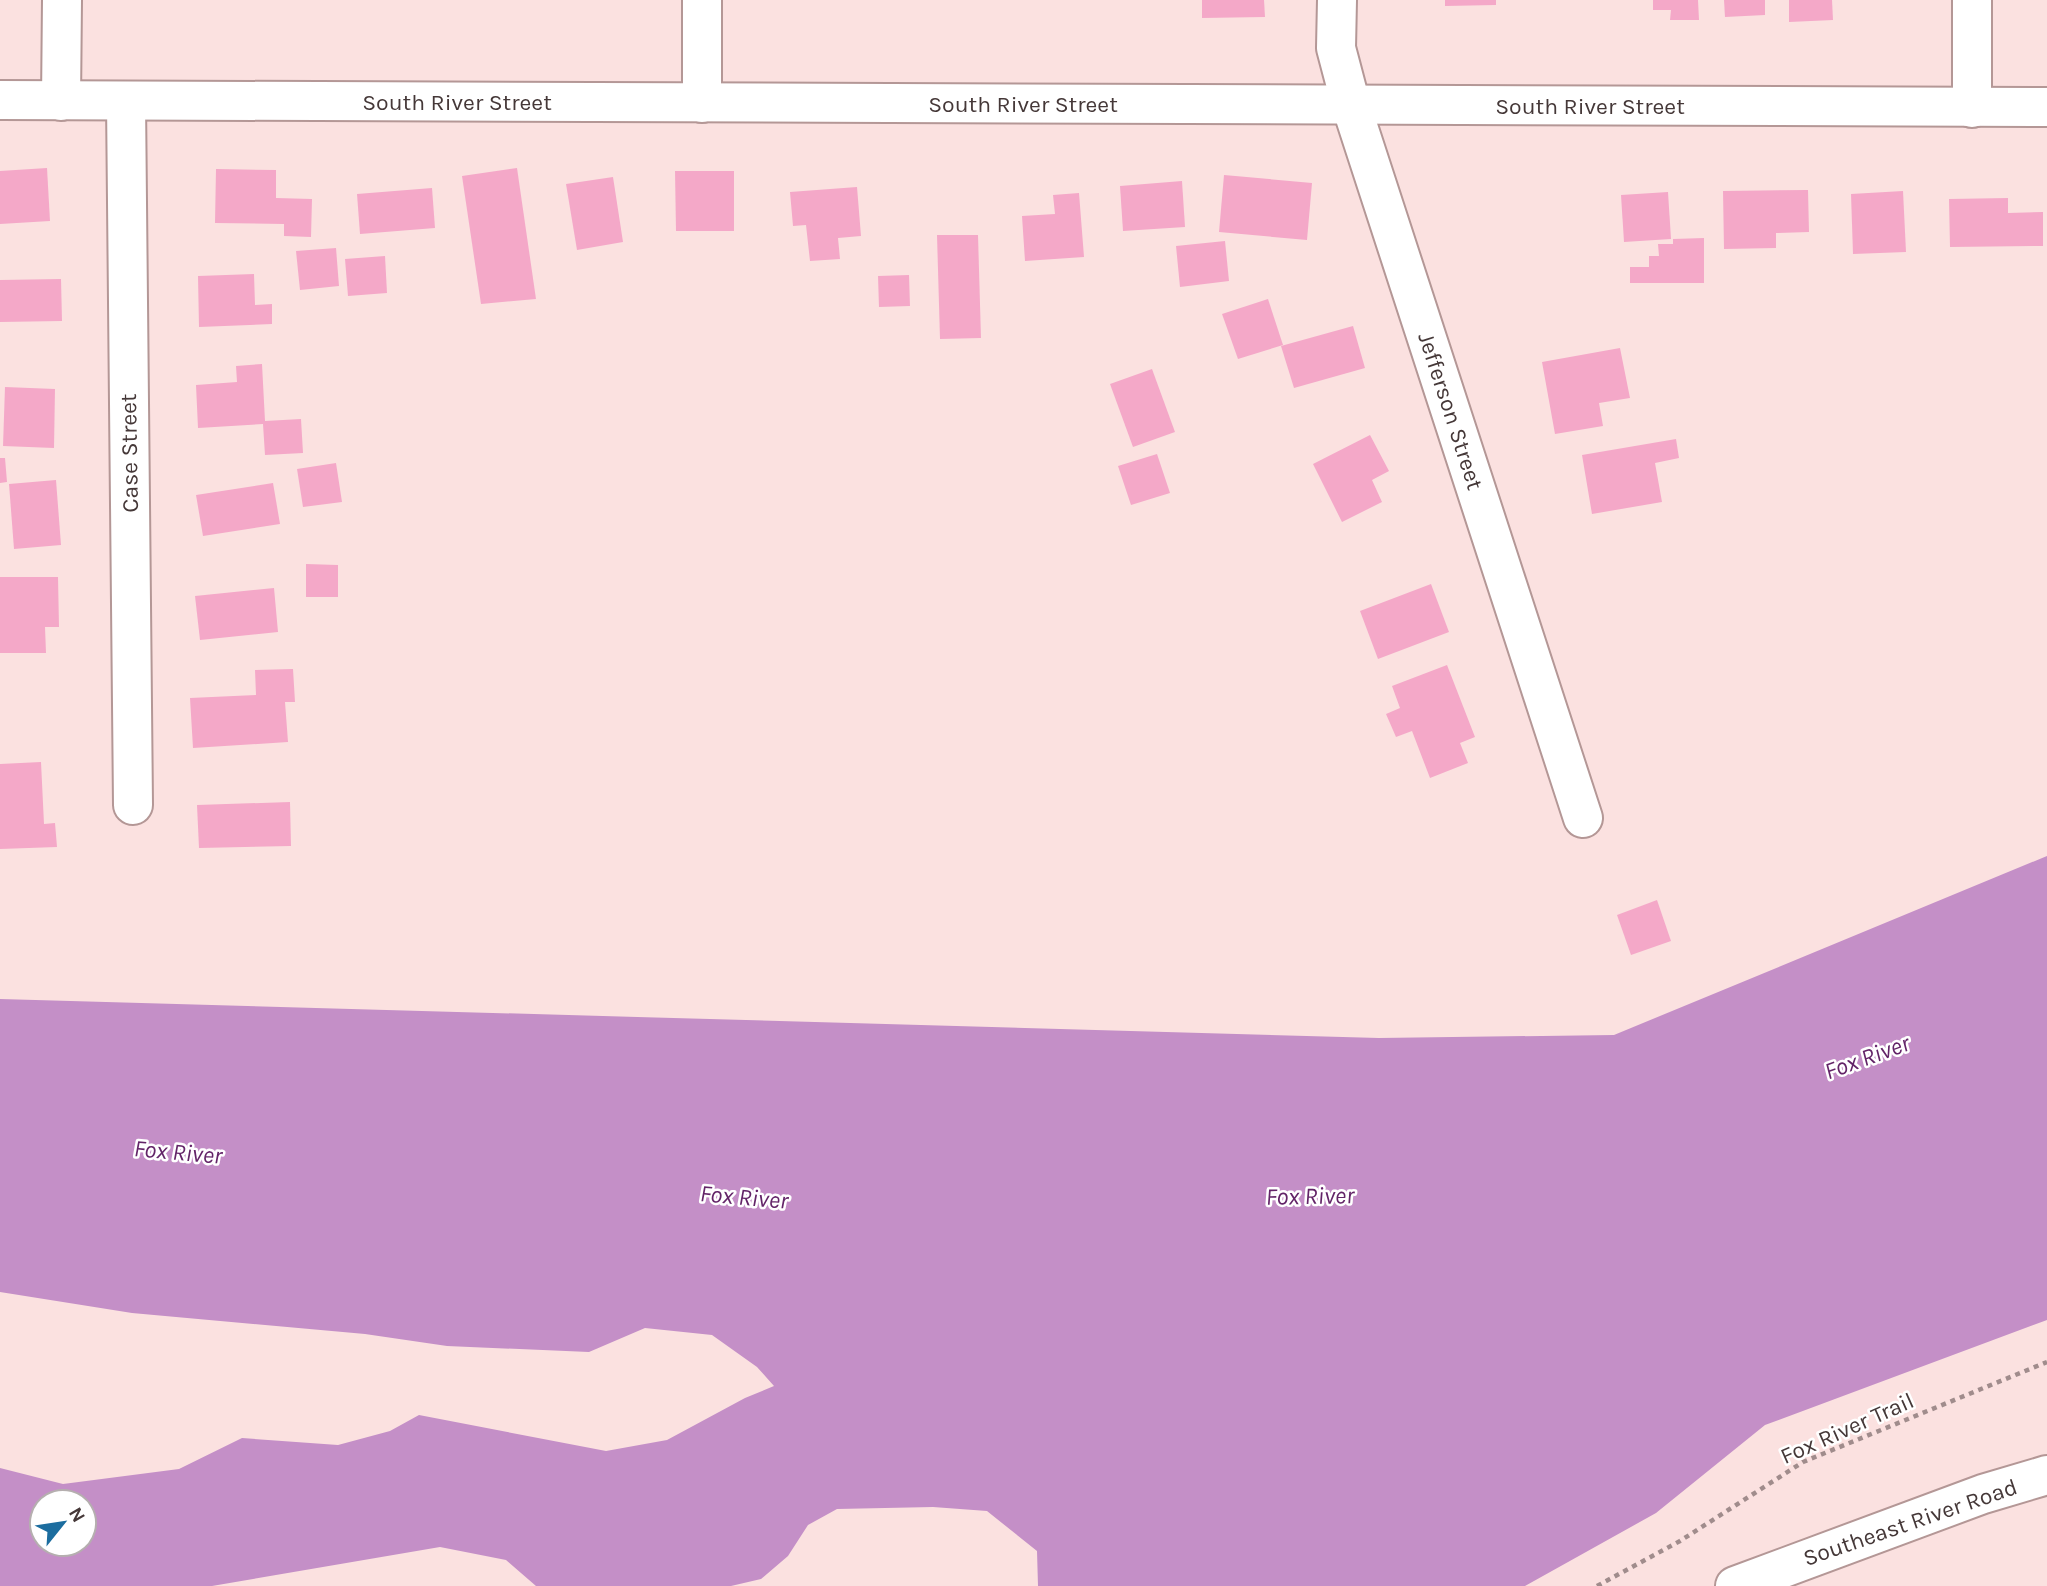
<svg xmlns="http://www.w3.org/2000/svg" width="2047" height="1586" font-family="Karla,sans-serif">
<rect width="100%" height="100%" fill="#fbe1e0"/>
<path fill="#c48fc7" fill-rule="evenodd" d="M 2047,856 L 2047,1320 L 1765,1425 L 1656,1513 L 1525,1586 L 1038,1586 L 1037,1551 L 987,1511 L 933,1507 L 837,1509 L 808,1525 L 788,1556 L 761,1579 L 731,1586 L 536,1586 L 506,1560 L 440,1547 L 212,1586 L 0,1586 L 0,1468 L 63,1484 L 179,1469 L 242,1438 L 338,1445 L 390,1431 L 419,1415 L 606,1451 L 667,1440 L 745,1398 L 774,1386 L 757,1367 L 712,1335 L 645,1328 L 589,1352 L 447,1346 L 365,1334 L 132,1313 L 0,1292 L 0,999 L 1379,1038 L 1614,1035 ZM 42,1502 L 84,1502 L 84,1544 L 42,1544 Z"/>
<g fill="#f4a8c8">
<path d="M 1202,0 L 1264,0 L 1265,17 L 1202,18 Z"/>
<path d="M 1445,0 L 1496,0 L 1496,5 L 1445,6 Z"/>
<path d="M 1653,0 L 1698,0 L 1699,20 L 1670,20 L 1671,10 L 1653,10 Z"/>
<path d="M 1724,0 L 1765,0 L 1765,15 L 1725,17 Z"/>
<path d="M 1789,0 L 1832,0 L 1833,20 L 1789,22 Z"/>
<path d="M 47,168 L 50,221 L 0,224 L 0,171 Z"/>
<path d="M 517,168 L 536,299 L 481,304 L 462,176 Z"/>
<path d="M 216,169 L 276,170 L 276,198 L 312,199 L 311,237 L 284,236 L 284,224 L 215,223 Z"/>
<path d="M 675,171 L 734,171 L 734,231 L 676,231 Z"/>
<path d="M 1224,175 L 1312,183 L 1307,240 L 1219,232 Z"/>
<path d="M 613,177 L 623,242 L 577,250 L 566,184 Z"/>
<path d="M 1182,181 L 1185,227 L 1123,231 L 1120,186 Z"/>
<path d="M 857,187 L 861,236 L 838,238 L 840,259 L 810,261 L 806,225 L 793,226 L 790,192 Z"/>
<path d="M 432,188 L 435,228 L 360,234 L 357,194 Z"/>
<path d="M 1808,190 L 1809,232 L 1776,233 L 1776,248 L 1724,249 L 1723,191 Z"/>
<path d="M 1903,191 L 1906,252 L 1853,254 L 1851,194 Z"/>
<path d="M 1668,192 L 1671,239 L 1624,242 L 1621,195 Z"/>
<path d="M 1079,193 L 1084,257 L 1025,261 L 1022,216 L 1055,214 L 1053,195 Z"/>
<path d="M 2008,198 L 2008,213 L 2043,212 L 2043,246 L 1950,247 L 1949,199 Z"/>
<path d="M 937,235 L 978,235 L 981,338 L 940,339 Z"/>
<path d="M 1704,238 L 1704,283 L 1630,283 L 1630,267 L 1649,267 L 1649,256 L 1659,256 L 1658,244 L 1673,244 L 1673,239 Z"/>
<path d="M 1225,241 L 1229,281 L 1180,287 L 1176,246 Z"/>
<path d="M 336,248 L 339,286 L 300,290 L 296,251 Z"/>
<path d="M 385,256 L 387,293 L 348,296 L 345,259 Z"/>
<path d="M 254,274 L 255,305 L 272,304 L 272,324 L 199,327 L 198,276 Z"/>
<path d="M 909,275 L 910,306 L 879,307 L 878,276 Z"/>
<path d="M 61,279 L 62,321 L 0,322 L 0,280 Z"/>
<path d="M 1268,299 L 1283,345 L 1238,359 L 1222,314 Z"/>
<path d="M 1353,326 L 1365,368 L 1294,388 L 1281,346 Z"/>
<path d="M 1620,348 L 1630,398 L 1599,403 L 1603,426 L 1555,434 L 1542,362 Z"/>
<path d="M 262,364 L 265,421 L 301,419 L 303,453 L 265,455 L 263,424 L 198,428 L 196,385 L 237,382 L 236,366 Z"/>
<path d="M 1152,369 L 1175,432 L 1133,447 L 1110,384 Z"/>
<path d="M 5,387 L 55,389 L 54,448 L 3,446 Z"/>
<path d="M 1370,435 L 1389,471 L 1372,480 L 1382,502 L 1342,522 L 1313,464 Z"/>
<path d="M 1676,439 L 1679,458 L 1655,463 L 1662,502 L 1592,514 L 1582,455 Z"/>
<path d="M 1157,454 L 1170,493 L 1131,505 L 1118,466 Z"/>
<path d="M 0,458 L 5,458 L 7,482 L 0,483 Z"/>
<path d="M 336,463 L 342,502 L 303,507 L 297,469 Z"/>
<path d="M 56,480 L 61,545 L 14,549 L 9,484 Z"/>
<path d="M 273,483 L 280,524 L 203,536 L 196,495 Z"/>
<path d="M 306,564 L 338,565 L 338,597 L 306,597 Z"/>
<path d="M 0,577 L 58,577 L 59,627 L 45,627 L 46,653 L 0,653 Z"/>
<path d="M 1431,584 L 1449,632 L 1378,659 L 1360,611 Z"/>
<path d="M 274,588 L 278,632 L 200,640 L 195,596 Z"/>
<path d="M 1447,665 L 1475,737 L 1460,743 L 1468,763 L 1430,778 L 1412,731 L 1396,737 L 1386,714 L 1400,708 L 1392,686 Z"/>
<path d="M 293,669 L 295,702 L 285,702 L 288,742 L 193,748 L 190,698 L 256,695 L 255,670 Z"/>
<path d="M 41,762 L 44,824 L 55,823 L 57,847 L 0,849 L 0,764 Z"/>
<path d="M 290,802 L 291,846 L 199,848 L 197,805 Z"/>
<path d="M 1657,900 L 1671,941 L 1631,955 L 1617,915 Z"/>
</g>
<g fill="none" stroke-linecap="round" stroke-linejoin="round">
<defs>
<g id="minor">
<path d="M 1337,0 L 1336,48 L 1351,105 L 1583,818"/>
<path d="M 0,100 L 2047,107"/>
<path d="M 61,101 L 62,0"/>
<path d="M 126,101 L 133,805"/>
<path d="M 702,103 L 702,0"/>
<path d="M 1972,108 L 1972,0"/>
<path d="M 1735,1586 L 1983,1494 L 2047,1475"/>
</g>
</defs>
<use href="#minor" stroke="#b49796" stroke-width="42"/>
<path stroke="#a08c8c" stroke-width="4.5" stroke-dasharray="5 5" stroke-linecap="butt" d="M 1597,1586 L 1680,1541 L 1803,1462 L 2047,1362"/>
<use href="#minor" stroke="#fff" stroke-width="38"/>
</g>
<g text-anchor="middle" stroke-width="5" stroke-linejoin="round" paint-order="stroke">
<g font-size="23" fill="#453838" stroke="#fff">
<text x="457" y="110">South River Street</text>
<text x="1023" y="112">South River Street</text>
<text x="1590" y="114">South River Street</text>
<text transform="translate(1451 411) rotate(72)" y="8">Jefferson Street</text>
<text transform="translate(129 453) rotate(-91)" y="8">Case Street</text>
<text transform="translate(1847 1428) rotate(-24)" y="8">Fox River Trail</text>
<text transform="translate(1910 1522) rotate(-19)" y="8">Southeast River Road</text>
</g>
<g font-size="24" font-style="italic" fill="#632468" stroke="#fff">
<text transform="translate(1867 1057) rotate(-20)" y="8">Fox River</text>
<text transform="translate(178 1152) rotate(5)" y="8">Fox River</text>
<text transform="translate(1310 1196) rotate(-1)" y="8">Fox River</text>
<text transform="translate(744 1197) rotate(5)" y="8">Fox River</text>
</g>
</g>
<g transform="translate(63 1523) rotate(60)"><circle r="33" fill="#ffffff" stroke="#b5afaf" stroke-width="2"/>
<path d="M0-5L12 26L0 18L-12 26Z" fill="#1c6d9f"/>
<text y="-10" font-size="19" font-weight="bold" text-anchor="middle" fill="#453838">N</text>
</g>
</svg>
